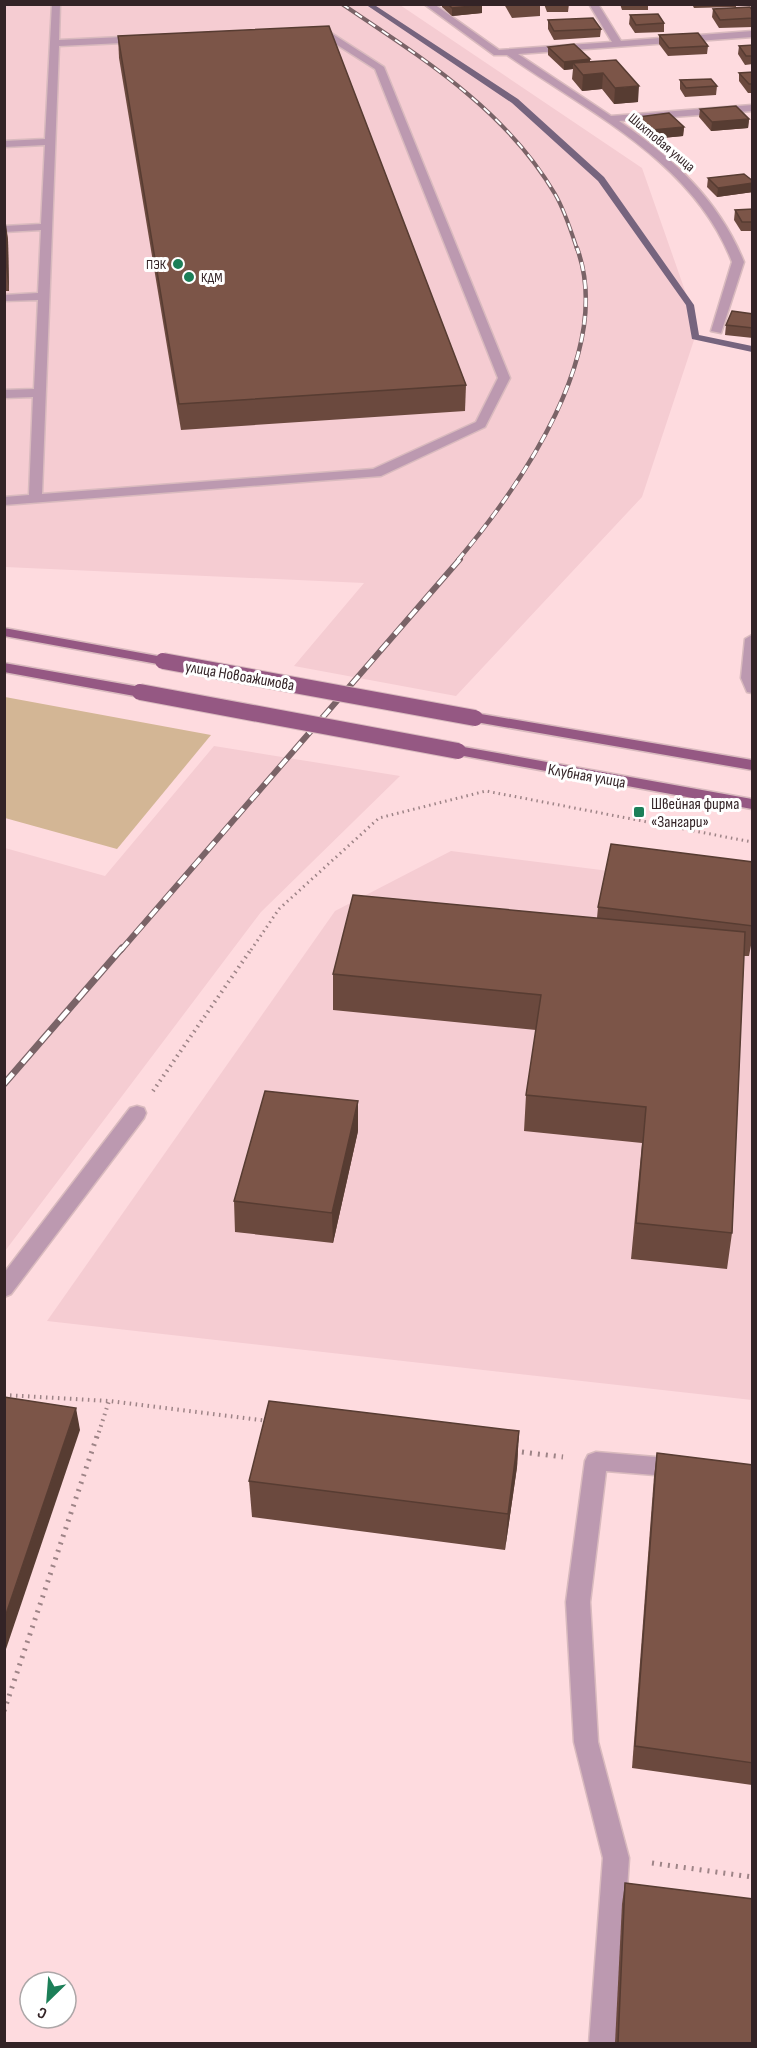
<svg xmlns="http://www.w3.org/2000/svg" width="757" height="2048" font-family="'Sofia Sans Condensed',sans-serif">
<rect width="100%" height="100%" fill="#fedbdf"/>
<g fill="#f5ccd2">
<path d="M 4,5 L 400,5 L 642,168 L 690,305 L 695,337 L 642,497 L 456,696 L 294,666 L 364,583 L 5,567 Z"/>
<path d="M 214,746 L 400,776 L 261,912 L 5,1251 L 5,848 L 105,876 Z"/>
<path d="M 451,851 L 752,889 L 752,1400 L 47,1321 L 335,911 Z"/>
</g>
<path fill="#d3b695" d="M 4,697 L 5,697 L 211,735 L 117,849 L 5,818 Z"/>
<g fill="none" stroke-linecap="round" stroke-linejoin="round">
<path fill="#76647e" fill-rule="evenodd" d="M 365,4 L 373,4 L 518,99 L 604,177 L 694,305 L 699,335 L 752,346 L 752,352 L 692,339 L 686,305 L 598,181 L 512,103 Z"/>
<defs>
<g id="minor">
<path d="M 52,4 L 60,4 L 59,40 L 143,36 L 148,39 L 143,42 L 59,46 L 42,494 L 373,469 L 476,422 L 498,378 L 375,69 L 320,34 L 308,34 L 306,32 L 325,29 L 384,67 L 510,378 L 485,427 L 381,476 L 4,505 L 4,497 L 29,495 L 33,397 L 4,398 L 4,390 L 34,389 L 38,300 L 4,301 L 4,295 L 38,293 L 41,230 L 4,232 L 4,226 L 41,224 L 45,145 L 4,147 L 4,141 L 45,139 Z"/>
<path d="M 424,4 L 434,4 L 499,50 L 612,42 L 589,4 L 598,4 L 621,41 L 752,31 L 752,37 L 518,54 L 611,116 L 752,105 L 752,111 L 619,121 C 673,158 719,200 744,262 L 721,333 L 711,331 L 732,262 C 694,162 590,113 507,55 L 494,55 Z"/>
<path d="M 752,635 L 752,693 L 747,692 L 741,678 L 745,639 Z"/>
<path d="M 137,1106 L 144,1108 L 146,1113 L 144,1118 L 11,1294 L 4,1297 L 4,1273 L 130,1108 Z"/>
<path d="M 596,1452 L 679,1459 L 687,1462 L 690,1468 L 687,1474 L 679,1477 L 606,1471 L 590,1602 L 598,1742 L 629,1858 L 617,2044 L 589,2044 L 603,1858 L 574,1742 L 566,1602 L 585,1461 L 588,1455 Z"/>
</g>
<g id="major">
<path d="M 4,628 L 163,657 L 170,661 L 163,665 L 4,636 Z"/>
<path d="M 4,663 L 140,687 L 148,692 L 140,697 L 4,672 Z"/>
<path d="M 475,713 L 752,760 L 752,770 L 470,721 L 467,718 Z"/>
<path d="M 458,746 L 752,799 L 752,809 L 453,754 L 450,751 Z"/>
</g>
</defs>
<use href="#minor" stroke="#d9babe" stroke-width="3"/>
<use href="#major" stroke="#d9babe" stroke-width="3"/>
<path stroke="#9e8487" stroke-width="3" stroke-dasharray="1.5 4" stroke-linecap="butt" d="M 251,950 L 279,909 L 379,818 L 486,791 L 752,842"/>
<g stroke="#9e8487" stroke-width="4" stroke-dasharray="1.5 4.5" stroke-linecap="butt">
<path d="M 153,1091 L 252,948"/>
<path d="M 4,1395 L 109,1401 L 268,1421"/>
<path d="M 97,1438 L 109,1401"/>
</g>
<g stroke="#9e8487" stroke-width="5" stroke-dasharray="2 6" stroke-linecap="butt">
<path d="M 514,1451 L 563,1457"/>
<path d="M 4,1711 L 97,1436"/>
<path d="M 652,1863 L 752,1877"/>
</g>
<use href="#minor" fill="#bc99b0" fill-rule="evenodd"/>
<use href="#major" fill="#955883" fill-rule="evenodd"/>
<defs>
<path id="rail-far3" d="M 342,4 C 422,58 505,109 555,194 C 565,211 571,231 577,249"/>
<path id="rail-far2" d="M 458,560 C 521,485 615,351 577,248"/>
<path id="rail-far1" d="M 121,950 L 460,559"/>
<path id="rail" d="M 4,1084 L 122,948"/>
</defs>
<use href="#rail-far3" stroke="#7a6367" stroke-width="4"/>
<use href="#rail-far2" stroke="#7a6367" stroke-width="4.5"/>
<use href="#rail-far1" stroke="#7a6367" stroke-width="6"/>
<use href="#rail" stroke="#7a6367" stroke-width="7"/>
<use href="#rail-far3" stroke="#fff" stroke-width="2" stroke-dasharray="8" stroke-linecap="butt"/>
<use href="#rail-far2" stroke="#fff" stroke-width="3" stroke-dasharray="9" stroke-linecap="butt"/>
<use href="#rail-far1" stroke="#fff" stroke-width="4" stroke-dasharray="11" stroke-linecap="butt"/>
<use href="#rail" stroke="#fff" stroke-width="4.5" stroke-dasharray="14" stroke-linecap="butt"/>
<defs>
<g id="major-bridge">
<path d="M 163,661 L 475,718"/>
<path d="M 140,692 L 458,751"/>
</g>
</defs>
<use href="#major-bridge" stroke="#d9babe" stroke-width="18" stroke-linecap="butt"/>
<use href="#major-bridge" stroke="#955883" stroke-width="16"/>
</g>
<g fill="#6b493e">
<path d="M 442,4 L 482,4 L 482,13 L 452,16 L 442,7 Z"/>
<path d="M 504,4 L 540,4 L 540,16 L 512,18 Z"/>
<path d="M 544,4 L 569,4 L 568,12 L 547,12 Z"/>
<path d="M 620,4 L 648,4 L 648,10 L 622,10 Z"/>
<path d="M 692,4 L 736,4 L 736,7 L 694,8 Z"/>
<path d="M 713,9 L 753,11 L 753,27 L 719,28 L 712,17 Z"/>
<path d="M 630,15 L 664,23 L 664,32 L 635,33 L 629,24 Z"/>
<path d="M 548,20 L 601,29 L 600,37 L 554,40 L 548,29 Z"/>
<path d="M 659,35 L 708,46 L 707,54 L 668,56 L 659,44 Z"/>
<path d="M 118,36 L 466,385 L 465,411 L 181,430 L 119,58 Z"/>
<path d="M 753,45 L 753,64 L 745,65 L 738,54 L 739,46 Z"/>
<path d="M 548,47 L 590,59 L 590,62 L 638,102 L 614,104 L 602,89 L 582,91 L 572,79 L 573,69 L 564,70 L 548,55 Z"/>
<path d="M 753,72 L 753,93 L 748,93 L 739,81 L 739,73 Z"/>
<path d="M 680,80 L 717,86 L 716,95 L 685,97 L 680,89 Z"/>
<path d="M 700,109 L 749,119 L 748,128 L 711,131 L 699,117 Z"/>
<path d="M 638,117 L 684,127 L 683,136 L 652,139 L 637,125 Z"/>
<path d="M 708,178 L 753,181 L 753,192 L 717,197 L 707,187 Z"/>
<path d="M 753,209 L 753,231 L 741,231 L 734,220 L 735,210 Z"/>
<path d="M 4,216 L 8,240 L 9,291 L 4,291 Z"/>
<path d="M 753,314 L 753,338 L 725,335 L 726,325 Z"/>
<path d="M 753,862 L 753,935 L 749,956 L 744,956 L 732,1233 L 727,1269 L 631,1259 L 642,1143 L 524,1131 L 526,1095 L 536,1030 L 333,1010 L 333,974 L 597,918 L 598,907 Z"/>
<path d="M 358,1131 L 333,1243 L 235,1232 L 234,1201 Z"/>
<path d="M 519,1431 L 517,1467 L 505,1550 L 252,1517 L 249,1481 Z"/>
<path d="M 657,1453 L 753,1465 L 752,1785 L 632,1768 L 654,1476 Z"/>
<path d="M 625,1883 L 753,2043 L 615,2043 L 622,1904 Z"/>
</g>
<g fill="#573c32">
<path d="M 482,5 L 482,13 L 452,16 L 452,8 Z"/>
<path d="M 590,59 L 590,67 L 573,63 L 573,69 L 564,70 L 564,62 Z"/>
<path d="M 603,73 L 602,89 L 582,91 L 583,75 Z"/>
<path d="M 639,86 L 638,102 L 614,104 L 615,88 Z"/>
<path d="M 749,119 L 748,128 L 711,131 L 712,122 Z"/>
<path d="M 684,127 L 683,136 L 652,139 L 652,130 Z"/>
<path d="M 753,183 L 753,192 L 717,197 L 718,188 Z"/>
<path d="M 5,216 L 8,240 L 9,291 L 6,267 Z"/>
<path d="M 358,1101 L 358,1131 L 333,1243 L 332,1213 Z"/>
<path d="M 76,1408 L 80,1430 L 4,1655 L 4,1620 Z"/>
<path d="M 519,1431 L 517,1467 L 505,1550 L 508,1514 Z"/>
</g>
<g fill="#7c5548" stroke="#573c32" stroke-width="1.5">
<path d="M 448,4 L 482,4 L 482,5 L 452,8 Z"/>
<path d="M 750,7 L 753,11 L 753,18 L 720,20 L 713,9 Z"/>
<path d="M 658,14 L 664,23 L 636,25 L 630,15 Z"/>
<path d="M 593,18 L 601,29 L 554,31 L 548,20 Z"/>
<path d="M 329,26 L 466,385 L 179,404 L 118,36 Z"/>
<path d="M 698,33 L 708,46 L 669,48 L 659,35 Z"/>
<path d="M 574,44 L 590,59 L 564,62 L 548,47 Z"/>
<path d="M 753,45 L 753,56 L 746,56 L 739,46 Z"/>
<path d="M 616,60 L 639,86 L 615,88 L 603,73 L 583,75 L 573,63 Z"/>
<path d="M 753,72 L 753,84 L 749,84 L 739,73 Z"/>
<path d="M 711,79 L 717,86 L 686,88 L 680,80 Z"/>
<path d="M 736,106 L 749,119 L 712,122 L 700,109 Z"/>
<path d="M 669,113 L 684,127 L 652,130 L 638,117 Z"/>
<path d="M 744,174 L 753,181 L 753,183 L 718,188 L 708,178 Z"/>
<path d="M 753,209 L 753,222 L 742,222 L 735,210 Z"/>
<path d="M 4,216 L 5,216 L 6,267 L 4,267 Z"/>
<path d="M 732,311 L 753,314 L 753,328 L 726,325 Z"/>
<path d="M 611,844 L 753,862 L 753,926 L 598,907 Z"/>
<path d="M 353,895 L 745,932 L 732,1233 L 636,1223 L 646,1107 L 526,1095 L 541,995 L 333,974 Z"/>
<path d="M 265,1091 L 358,1101 L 332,1213 L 234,1201 Z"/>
<path d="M 4,1397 L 76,1408 L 4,1620 Z"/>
<path d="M 269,1401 L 519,1431 L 508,1514 L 249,1481 Z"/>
<path d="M 657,1453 L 753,1465 L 753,1763 L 635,1746 Z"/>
<path d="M 625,1883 L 753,1899 L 753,2043 L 618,2043 Z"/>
</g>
<g fill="#1c7f58" stroke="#fff" stroke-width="2">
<circle cx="178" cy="264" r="6"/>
<circle cx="189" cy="277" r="6"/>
<rect x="633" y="806" width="12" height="12" rx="3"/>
</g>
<g text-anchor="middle" stroke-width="6" stroke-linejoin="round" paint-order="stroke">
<g font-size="14" fill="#332326" stroke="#fff">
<text transform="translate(662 142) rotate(40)" y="5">Шихтовая улица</text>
</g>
<g font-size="14" fill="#332326" stroke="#fff" text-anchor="end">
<text x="166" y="269">ПЭК</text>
<text x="201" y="282" text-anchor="start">КДМ</text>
</g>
<g font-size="16" fill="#332326" stroke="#fff">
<text transform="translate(240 675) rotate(10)" y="6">улица Новоажимова</text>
<text transform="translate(587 775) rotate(10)" y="6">Клубная улица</text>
</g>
<g font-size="16" fill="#332326" stroke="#fff" text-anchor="start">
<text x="651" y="809">Швейная фирма<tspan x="651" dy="18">«Зангари»</tspan></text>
</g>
</g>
<rect width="757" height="2048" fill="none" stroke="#332326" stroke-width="12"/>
<g transform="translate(48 2000) rotate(205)"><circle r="28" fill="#ffffff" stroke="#ada7a8" stroke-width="1.5"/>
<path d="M0-4.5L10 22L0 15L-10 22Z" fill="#1c7f58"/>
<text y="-9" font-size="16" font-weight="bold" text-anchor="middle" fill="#332326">С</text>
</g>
</svg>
